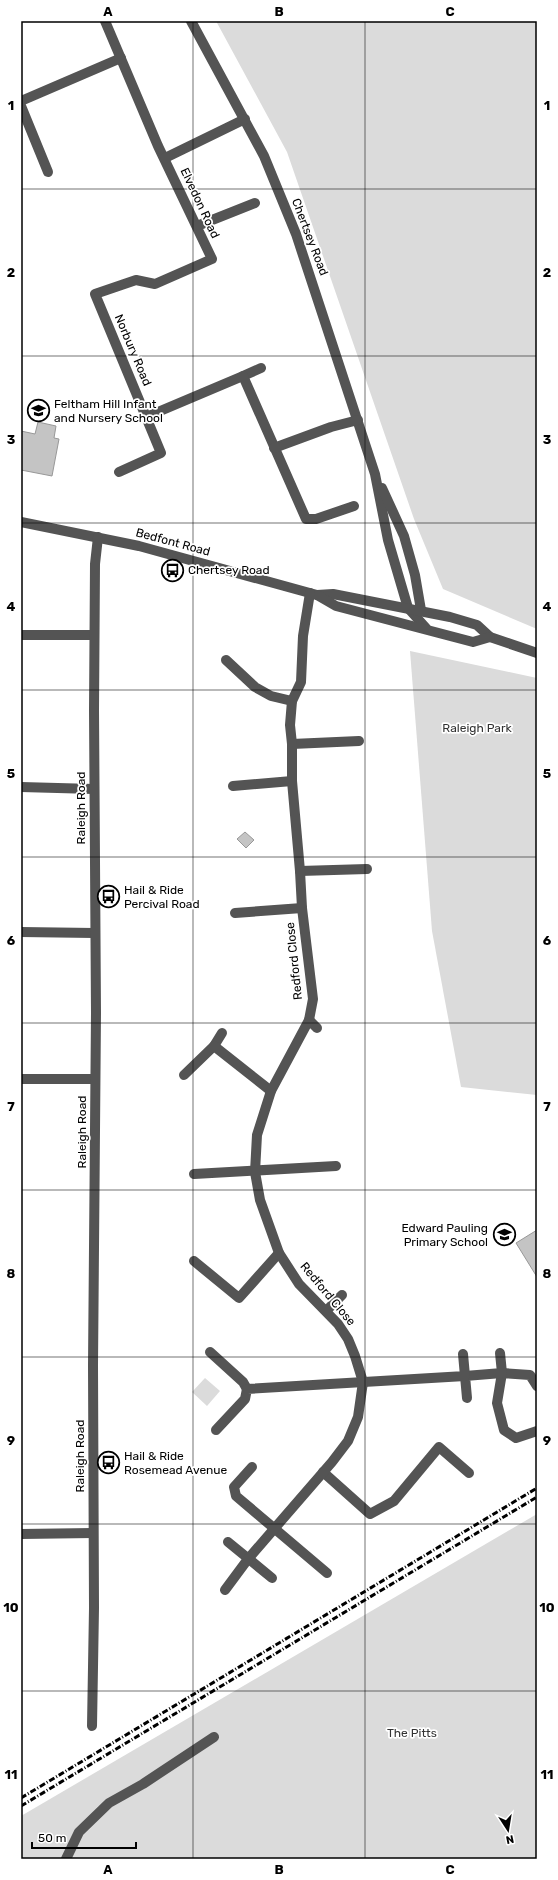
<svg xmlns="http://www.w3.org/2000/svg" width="558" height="1880" font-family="Rubik,sans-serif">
<rect width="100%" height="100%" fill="#fff"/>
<g fill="#dbdbdb">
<path d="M 216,21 L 537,21 L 537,629 L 443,589 L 414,519 L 287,152 Z"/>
<path d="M 410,651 L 537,678 L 537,1095 L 461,1087 L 432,931 Z"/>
<path d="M 205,1378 L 220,1391 L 207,1406 L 192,1392 Z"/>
<path d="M 537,1514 L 537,1859 L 21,1859 L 21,1816 Z"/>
</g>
<g fill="#c4c4c4" stroke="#989898">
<path d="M 38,422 L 56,426 L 54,438 L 59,439 L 52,476 L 21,470 L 21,431 L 35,434 Z"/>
<path d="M 245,832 L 254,840 L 246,848 L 237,839 Z"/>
<path d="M 537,1230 L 537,1277 L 516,1243 Z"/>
</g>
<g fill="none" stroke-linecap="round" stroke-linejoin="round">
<g stroke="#545454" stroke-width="10">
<path d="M 105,21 L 158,146 L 212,259 L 155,284 L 136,280 L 95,294 L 161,453 L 119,472"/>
<path d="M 191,21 L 264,156 L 296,234 L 375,474 L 388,540 L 408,608 L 426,628"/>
<path d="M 21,101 L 121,58"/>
<path d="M 21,106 L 48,172"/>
<path d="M 165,158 L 245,119"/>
<path d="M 197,226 L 255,203"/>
<path d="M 243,376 L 261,368"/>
<path d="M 146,417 L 243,376 L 306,519 L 316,519 L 354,506"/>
<path d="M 274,448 L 331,427 L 358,420"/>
<path d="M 382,488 L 404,536 L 415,575 L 421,610"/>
<path d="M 21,522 L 139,546 L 317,595 L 333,594 L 450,617 L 477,625 L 490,637 L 537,653"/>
<path d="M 317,595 L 336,606 L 473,642 L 490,637"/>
<path d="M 21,635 L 94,635"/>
<path d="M 226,660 L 255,687 L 271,696 L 292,701"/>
<path d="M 292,744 L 359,741"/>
<path d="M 233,786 L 292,781"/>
<path d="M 21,787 L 94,789"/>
<path d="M 300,871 L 367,869"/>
<path d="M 235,913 L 302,908"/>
<path d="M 21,932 L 94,933"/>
<path d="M 309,1020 L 317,1028"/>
<path d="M 214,1046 L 222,1033"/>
<path d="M 184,1075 L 214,1046 L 271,1091"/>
<path d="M 21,1079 L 95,1079"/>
<path d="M 194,1174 L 336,1166"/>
<path d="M 194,1261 L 239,1298 L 279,1253"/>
<path d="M 326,1311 L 342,1295"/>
<path d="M 210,1352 L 243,1382 L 247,1389"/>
<path d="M 537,1386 L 530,1375 L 502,1373 L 497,1403 L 504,1430 L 516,1438 L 537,1431"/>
<path d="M 467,1398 L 465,1376 L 502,1373 L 500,1353"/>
<path d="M 216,1430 L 245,1399 L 247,1389 L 465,1376 L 463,1354"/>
<path d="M 252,1467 L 234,1487 L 236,1496 L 327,1573"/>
<path d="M 323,1472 L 370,1514 L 394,1501 L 439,1447 L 469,1473"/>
<path d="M 21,1534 L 93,1533"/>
<path d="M 228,1542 L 272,1578"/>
<path d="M 225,1590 L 248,1559 L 332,1462 L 348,1441 L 358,1417 L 363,1382 L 355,1356 L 348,1339 L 338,1324 L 299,1284 L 279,1253 L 260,1200 L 255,1172 L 257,1135 L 271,1091 L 309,1020 L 313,999 L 302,908 L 300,871 L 292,781 L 292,744 L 290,725 L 292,701 L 301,682 L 303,636 L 310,593"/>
<path d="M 92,1726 L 94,1608 L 93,1365 L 96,1013 L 94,710 L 95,564 L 98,537"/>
<path d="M 66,1859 L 79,1832 L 109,1803 L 143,1784 L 214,1737"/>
</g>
<g stroke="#000" stroke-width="3" stroke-dasharray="6 2 1 2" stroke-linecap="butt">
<path d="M 21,1798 L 537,1488"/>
<path d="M 21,1806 L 537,1497"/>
</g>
</g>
<path fill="none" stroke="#000" stroke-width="1" stroke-opacity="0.55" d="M 193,21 L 193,1859M 365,21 L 365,1859M 21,189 L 537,189M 21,356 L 537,356M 21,523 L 537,523M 21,690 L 537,690M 21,857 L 537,857M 21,1023 L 537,1023M 21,1190 L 537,1190M 21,1357 L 537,1357M 21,1524 L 537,1524M 21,1691 L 537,1691"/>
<defs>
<symbol id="school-ring" viewBox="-11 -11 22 22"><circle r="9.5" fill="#fff" stroke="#000" stroke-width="1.5"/><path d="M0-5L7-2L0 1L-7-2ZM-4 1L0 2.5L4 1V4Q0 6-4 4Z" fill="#000"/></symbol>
<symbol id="bus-ring" viewBox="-11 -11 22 22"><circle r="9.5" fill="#fff" stroke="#000" stroke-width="1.5"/><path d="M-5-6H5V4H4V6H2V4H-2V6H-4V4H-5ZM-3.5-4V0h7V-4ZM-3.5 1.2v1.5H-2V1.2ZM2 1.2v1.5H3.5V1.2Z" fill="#000"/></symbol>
</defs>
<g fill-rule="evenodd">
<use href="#school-ring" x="26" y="398" width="25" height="25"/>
<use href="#bus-ring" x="160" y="558" width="25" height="25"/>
<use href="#bus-ring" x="96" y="884" width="25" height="25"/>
<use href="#school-ring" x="492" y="1222" width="25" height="25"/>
<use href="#bus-ring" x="96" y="1450" width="25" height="25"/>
</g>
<g text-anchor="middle" stroke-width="3.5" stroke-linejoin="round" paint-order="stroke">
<g font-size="12" fill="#000" stroke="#fff">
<text transform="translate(200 203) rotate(65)" y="4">Elvedon Road</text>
<text transform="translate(310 237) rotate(69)" y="4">Chertsey Road</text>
<text transform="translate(133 350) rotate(67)" y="4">Norbury Road</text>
<text transform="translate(173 542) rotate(15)" y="4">Bedfont Road</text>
<text transform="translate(81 808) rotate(-90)" y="4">Raleigh Road</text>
<text transform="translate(294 961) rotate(-96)" y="4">Redford Close</text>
<text transform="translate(82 1132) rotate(-90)" y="4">Raleigh Road</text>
<text transform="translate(328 1294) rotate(50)" y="4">Redford Close</text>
<text transform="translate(80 1456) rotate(-90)" y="4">Raleigh Road</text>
</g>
<g font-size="12" fill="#000" stroke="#fff" text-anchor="start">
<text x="54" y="408">Feltham Hill Infant<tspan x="54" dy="14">and Nursery School</tspan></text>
<text x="188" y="574">Chertsey Road</text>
<text x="124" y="894">Hail &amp; Ride<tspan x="124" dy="14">Percival Road</tspan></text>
<text x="488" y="1232" text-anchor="end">Edward Pauling<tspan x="488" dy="14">Primary School</tspan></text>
<text x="124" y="1460">Hail &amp; Ride<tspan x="124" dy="14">Rosemead Avenue</tspan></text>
</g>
<g font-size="12" fill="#323232" stroke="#fff">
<text x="477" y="732">Raleigh Park</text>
<text x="412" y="1737">The Pitts</text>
</g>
</g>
<rect width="558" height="1880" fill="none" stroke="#ffffff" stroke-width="44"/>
<g transform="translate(508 1830) rotate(168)" stroke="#ffffff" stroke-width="3" paint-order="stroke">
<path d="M0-3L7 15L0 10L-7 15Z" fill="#000000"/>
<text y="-6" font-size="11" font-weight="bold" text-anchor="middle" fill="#000000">N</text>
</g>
<path d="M32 1842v6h104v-6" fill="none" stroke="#000000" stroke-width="2"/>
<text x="38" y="1842" font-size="12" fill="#000000" stroke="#ffffff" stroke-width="3" paint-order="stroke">50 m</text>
<rect x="22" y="22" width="514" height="1836" fill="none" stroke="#000" stroke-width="1.5"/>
<g font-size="13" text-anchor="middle" font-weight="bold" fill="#000">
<text x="108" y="16">A</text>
<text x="279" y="16">B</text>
<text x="450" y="16">C</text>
<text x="11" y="110">1</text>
<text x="547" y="110">1</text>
<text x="11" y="277">2</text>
<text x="547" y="277">2</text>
<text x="11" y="444">3</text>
<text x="547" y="444">3</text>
<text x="11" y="611">4</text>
<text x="547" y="611">4</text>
<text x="11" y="778">5</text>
<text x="547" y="778">5</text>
<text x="11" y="945">6</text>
<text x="547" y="945">6</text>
<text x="11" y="1111">7</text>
<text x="547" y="1111">7</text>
<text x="11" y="1278">8</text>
<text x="547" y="1278">8</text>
<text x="11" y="1445">9</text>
<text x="547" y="1445">9</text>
<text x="11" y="1612">10</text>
<text x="547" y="1612">10</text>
<text x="11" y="1779">11</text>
<text x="547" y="1779">11</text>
<text x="108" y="1874">A</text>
<text x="279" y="1874">B</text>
<text x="450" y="1874">C</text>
</g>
</svg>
